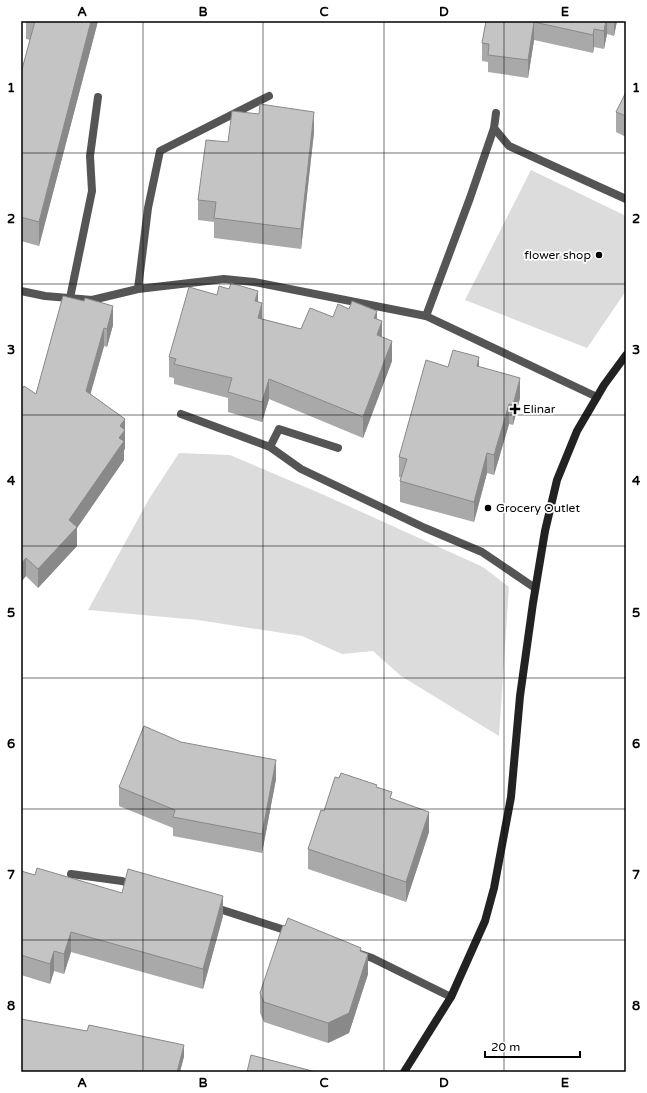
<svg xmlns="http://www.w3.org/2000/svg" width="647" height="1093" font-family="'Varela Round',sans-serif">
<rect width="100%" height="100%" fill="#fff"/>
<g fill="#dcdcdc">
<path d="M 531,170 L 626,216 L 626,291 L 587,348 L 465,300 Z"/>
<path d="M 179,453 L 230,455 L 324,495 L 483,567 L 509,587 L 499,736 L 401,676 L 373,651 L 342,654 L 302,636 L 198,620 L 88,610 L 149,499 Z"/>
</g>
<g fill="none" stroke-linecap="round" stroke-linejoin="round">
<g stroke="#555" stroke-width="8">
<path d="M 496,113 L 494,128 L 509,146 L 626,199"/>
<path d="M 138,289 L 148,208 L 160,151 L 269,96"/>
<path d="M 21,291 L 45,296 L 92,300 L 138,289 L 224,279 L 254,282 L 426,316 L 597,397"/>
<path d="M 70,298 L 92,191 L 90,156 L 98,97"/>
<path d="M 426,316 L 470,198 L 494,128"/>
<path d="M 181,414 L 270,447 L 301,469 L 425,528 L 482,552 L 535,588"/>
<path d="M 270,447 L 279,429 L 338,448"/>
<path d="M 71,874 L 122,881 L 134,885"/>
<path d="M 213,907 L 291,932"/>
<path d="M 357,953 L 372,958 L 451,997"/>
</g>
<path stroke="#222" stroke-width="8" d="M 404,1072 L 451,997 L 485,921 L 494,888 L 511,797 L 520,696 L 533,603 L 545,531 L 557,480 L 577,431 L 604,385 L 626,355"/>
</g>
<g fill="#a9a9a9">
<path d="M 26,21 L 98,21 L 39,246 L 21,241 L 21,73 L 30,40 L 26,39 Z"/>
<path d="M 486,21 L 617,21 L 614,36 L 607,34 L 604,49 L 594,47 L 593,53 L 534,40 L 528,78 L 488,72 L 488,62 L 482,61 L 482,43 Z"/>
<path d="M 626,92 L 626,137 L 616,132 L 616,112 Z"/>
<path d="M 314,132 L 301,249 L 214,238 L 214,222 L 198,220 L 198,200 L 228,142 Z"/>
<path d="M 217,295 L 258,302 L 262,319 L 301,329 L 333,317 L 377,319 L 382,337 L 392,361 L 363,438 L 269,399 L 262,422 L 228,412 L 228,398 L 174,384 L 174,378 L 169,377 L 169,357 Z"/>
<path d="M 63,296 L 113,325 L 107,347 L 104,346 L 90,394 L 125,419 L 125,449 L 124,450 L 124,460 L 77,528 L 77,546 L 38,588 L 26,576 L 21,582 L 21,391 L 36,394 Z"/>
<path d="M 448,367 L 479,367 L 520,398 L 513,425 L 509,424 L 494,475 L 487,473 L 474,522 L 400,502 L 400,481 L 402,478 L 399,477 L 399,457 Z"/>
<path d="M 181,742 L 276,779 L 262,853 L 173,836 L 173,828 L 119,806 L 119,787 Z"/>
<path d="M 377,788 L 392,799 L 429,832 L 406,902 L 308,869 L 308,849 L 324,811 Z"/>
<path d="M 21,871 L 35,875 L 122,893 L 223,916 L 203,989 L 71,952 L 64,974 L 54,971 L 50,984 L 21,975 Z"/>
<path d="M 361,951 L 368,974 L 349,1033 L 328,1043 L 264,1022 L 260,1013 L 260,993 Z"/>
</g>
<g fill="#898989">
<path d="M 91,21 L 98,21 L 39,246 L 39,222 Z"/>
<path d="M 606,21 L 607,21 L 607,34 L 604,49 L 604,31 Z"/>
<path d="M 614,21 L 617,21 L 614,36 Z"/>
<path d="M 534,22 L 534,40 L 528,78 L 528,60 Z"/>
<path d="M 594,29 L 594,47 L 593,53 L 593,35 Z"/>
<path d="M 314,112 L 314,132 L 301,249 L 301,229 Z"/>
<path d="M 258,291 L 258,311 L 255,301 Z"/>
<path d="M 262,303 L 262,323 L 258,318 Z"/>
<path d="M 113,306 L 113,325 L 107,347 L 107,329 Z"/>
<path d="M 377,311 L 377,331 L 374,318 Z"/>
<path d="M 382,321 L 382,341 L 377,335 Z"/>
<path d="M 104,328 L 104,346 L 86,410 L 86,391 Z"/>
<path d="M 392,341 L 392,361 L 363,438 L 363,417 Z"/>
<path d="M 479,357 L 479,378 L 477,366 Z"/>
<path d="M 520,378 L 520,398 L 513,425 L 513,405 Z"/>
<path d="M 269,379 L 269,399 L 262,422 L 262,402 Z"/>
<path d="M 509,404 L 509,424 L 494,475 L 494,455 Z"/>
<path d="M 125,419 L 125,449 L 124,450 L 124,460 L 77,528 L 77,546 L 38,588 L 38,569 L 69,520 L 120,426 Z"/>
<path d="M 487,453 L 487,473 L 474,522 L 474,502 Z"/>
<path d="M 26,558 L 26,576 L 21,582 L 21,564 Z"/>
<path d="M 276,760 L 276,779 L 262,853 L 262,834 Z"/>
<path d="M 429,812 L 429,832 L 406,902 L 406,882 Z"/>
<path d="M 223,896 L 223,916 L 203,989 L 203,969 Z"/>
<path d="M 71,932 L 71,952 L 64,974 L 64,954 Z"/>
<path d="M 54,951 L 54,971 L 50,984 L 50,964 Z"/>
<path d="M 368,954 L 368,974 L 349,1033 L 328,1043 L 328,1023 Z"/>
<path d="M 184,1045 L 184,1057 L 180,1072 L 177,1072 Z"/>
</g>
<g fill="#c4c4c4" stroke="#898989">
<path d="M 35,21 L 91,21 L 39,222 L 21,217 L 21,73 Z"/>
<path d="M 486,21 L 606,21 L 604,31 L 594,29 L 593,35 L 534,22 L 528,60 L 488,55 L 489,44 L 482,43 Z"/>
<path d="M 626,92 L 626,116 L 616,112 Z"/>
<path d="M 260,104 L 314,112 L 301,229 L 214,218 L 216,202 L 198,200 L 206,140 L 228,142 L 232,111 L 259,114 Z"/>
<path d="M 231,283 L 258,291 L 255,301 L 262,303 L 258,318 L 301,329 L 310,308 L 333,317 L 338,304 L 349,309 L 352,301 L 377,311 L 374,318 L 382,321 L 377,335 L 392,341 L 363,417 L 269,379 L 262,402 L 228,392 L 232,378 L 174,364 L 176,359 L 169,357 L 189,287 L 217,295 L 219,286 L 229,289 Z"/>
<path d="M 63,296 L 84,301 L 85,298 L 113,306 L 107,329 L 104,328 L 86,391 L 125,419 L 120,426 L 125,430 L 119,438 L 124,441 L 69,520 L 77,527 L 38,569 L 26,558 L 21,564 L 21,391 L 24,386 L 36,394 Z"/>
<path d="M 453,350 L 479,357 L 477,366 L 520,378 L 513,405 L 509,404 L 494,455 L 487,453 L 474,502 L 400,481 L 407,459 L 399,457 L 426,360 L 448,367 Z"/>
<path d="M 144,726 L 181,742 L 276,760 L 262,834 L 173,817 L 175,810 L 119,787 Z"/>
<path d="M 341,773 L 377,785 L 376,787 L 392,792 L 390,798 L 429,812 L 406,882 L 308,849 L 321,810 L 324,811 L 335,777 L 339,778 Z"/>
<path d="M 37,868 L 122,893 L 128,869 L 223,896 L 203,969 L 71,932 L 64,954 L 54,951 L 50,964 L 21,955 L 21,871 L 35,875 Z"/>
<path d="M 288,918 L 361,948 L 360,951 L 368,954 L 349,1013 L 328,1023 L 264,1002 L 260,993 L 283,925 L 285,926 Z"/>
<path d="M 21,1019 L 87,1031 L 89,1025 L 184,1045 L 177,1072 L 21,1072 Z"/>
<path d="M 251,1055 L 316,1072 L 247,1072 Z"/>
</g>
<path fill="none" stroke="#000" stroke-width="1" stroke-opacity="0.55" d="M 143,21 L 143,1072M 263,21 L 263,1072M 384,21 L 384,1072M 504,21 L 504,1072M 21,153 L 626,153M 21,284 L 626,284M 21,415 L 626,415M 21,546 L 626,546M 21,678 L 626,678M 21,809 L 626,809M 21,940 L 626,940"/>
<g fill="#000" stroke="#fff" stroke-width="1.5">
<circle cx="599" cy="255" r="4"/>
<path d="M513 403h4v4h4v4h-4v4h-4v-4h-4v-4h4z"/>
<circle cx="488" cy="508" r="4"/>
</g>
<g text-anchor="middle" stroke-width="3.5" stroke-linejoin="round" paint-order="stroke">
<g font-size="12" fill="#000" stroke="#fff" text-anchor="start">
<text x="591" y="259" text-anchor="end">flower shop</text>
<text x="523" y="413">Elinar</text>
<text x="496" y="512">Grocery Outlet</text>
</g>
</g>
<rect width="647" height="1093" fill="none" stroke="#ffffff" stroke-width="44"/>
<path d="M485 1051v6h95v-6" fill="none" stroke="#000000" stroke-width="2"/>
<text x="491" y="1051" font-size="12" fill="#000000" stroke="#ffffff" stroke-width="3" paint-order="stroke">20 m</text>
<rect x="22" y="22" width="603" height="1049" fill="none" stroke="#000" stroke-width="1.5"/>
<g font-size="13" text-anchor="middle" font-weight="bold" fill="#000">
<text x="82" y="16">A</text>
<text x="203" y="16">B</text>
<text x="324" y="16">C</text>
<text x="444" y="16">D</text>
<text x="565" y="16">E</text>
<text x="11" y="92">1</text>
<text x="636" y="92">1</text>
<text x="11" y="223">2</text>
<text x="636" y="223">2</text>
<text x="11" y="354">3</text>
<text x="636" y="354">3</text>
<text x="11" y="485">4</text>
<text x="636" y="485">4</text>
<text x="11" y="617">5</text>
<text x="636" y="617">5</text>
<text x="11" y="748">6</text>
<text x="636" y="748">6</text>
<text x="11" y="879">7</text>
<text x="636" y="879">7</text>
<text x="11" y="1010">8</text>
<text x="636" y="1010">8</text>
<text x="82" y="1087">A</text>
<text x="203" y="1087">B</text>
<text x="324" y="1087">C</text>
<text x="444" y="1087">D</text>
<text x="565" y="1087">E</text>
</g>
</svg>
